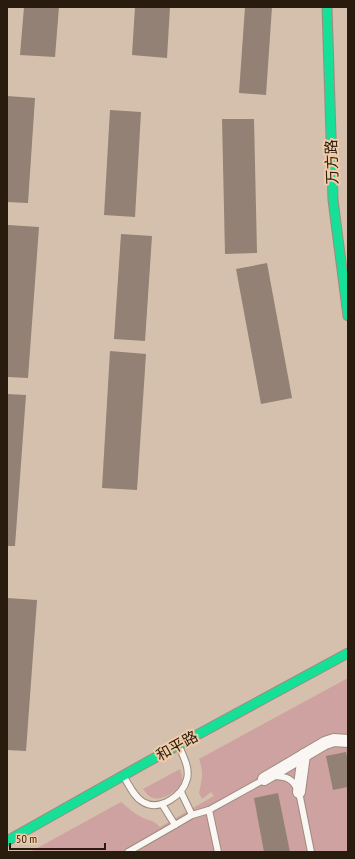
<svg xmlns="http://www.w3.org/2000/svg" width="355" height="859" font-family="'PT Sans Narrow','Noto Sans SC',sans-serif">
<rect width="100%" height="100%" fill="#d4c0ac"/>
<g fill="#cea2a0">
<path d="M 348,678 L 348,852 L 30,852 L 121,802 C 128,808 135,814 143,818 C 151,821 153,820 160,827 L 214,796 L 211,792 L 202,799 L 199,793 C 202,779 204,773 199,759 Z"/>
<path d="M 180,769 C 181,773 183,777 182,781 C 179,791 162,801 153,798 C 148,796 146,793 143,789 Z"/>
</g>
<g fill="#928174">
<path d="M 24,7 L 59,7 L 55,57 L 20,55 Z"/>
<path d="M 135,7 L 170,7 L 167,58 L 132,55 Z"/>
<path d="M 245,7 L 272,7 L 266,95 L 239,93 Z"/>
<path d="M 7,96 L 35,98 L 28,203 L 7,202 Z"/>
<path d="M 110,110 L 141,112 L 135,217 L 104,215 Z"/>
<path d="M 222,119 L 254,119 L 257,253 L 225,254 Z"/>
<path d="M 8,225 L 39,227 L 28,378 L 7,377 Z"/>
<path d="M 121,234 L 152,236 L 145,341 L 114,339 Z"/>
<path d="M 267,263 L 292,398 L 261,404 L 236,269 Z"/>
<path d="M 110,351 L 146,354 L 137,490 L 102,488 Z"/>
<path d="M 7,394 L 26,395 L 15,546 L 7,546 Z"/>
<path d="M 7,598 L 37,600 L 26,751 L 7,750 Z"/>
<path d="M 346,752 L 348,762 L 348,787 L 333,790 L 326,756 Z"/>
<path d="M 278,793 L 290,852 L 264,852 L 254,798 Z"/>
</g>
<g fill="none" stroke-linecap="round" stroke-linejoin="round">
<defs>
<g id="lane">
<path d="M 273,776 C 287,776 293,779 299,792 L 311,852"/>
<path d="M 124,777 C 129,785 134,797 143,802 C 160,812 183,795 187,779 C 190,768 183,756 179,746"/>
<path d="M 181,792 L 192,815"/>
<path d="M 162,804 L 175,825"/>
<path d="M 209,810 L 218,852"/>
<path d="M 128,852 L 175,825 L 192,815 L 209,810 L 265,779"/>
</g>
<g id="street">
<path d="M 264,779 L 325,743 L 334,740 L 348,741"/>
<path d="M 299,792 L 304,755"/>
</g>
<g id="fast">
<path d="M 327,7 L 333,200 L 348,316"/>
<path d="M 7,841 L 149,761 L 348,653"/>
</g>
</defs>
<use href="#lane" stroke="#9c8c7d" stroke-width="8"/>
<use href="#street" stroke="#9c8c7d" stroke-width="14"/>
<use href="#fast" stroke="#9c8c7d" stroke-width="11"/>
<use href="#lane" stroke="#f9f6f3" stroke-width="6"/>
<use href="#street" stroke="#f9f6f3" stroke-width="12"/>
<use href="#fast" stroke="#16e098" stroke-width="9"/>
</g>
<g text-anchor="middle" stroke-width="4" stroke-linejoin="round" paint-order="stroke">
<g font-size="15" fill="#291c0e" stroke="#f2cca9">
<text transform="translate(332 162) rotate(-92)" y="5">万方路</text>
<text transform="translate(177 746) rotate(-29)" y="5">和平路</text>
</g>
</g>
<rect width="355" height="859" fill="none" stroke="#291c0e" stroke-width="16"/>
<path d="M10 843v6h95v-6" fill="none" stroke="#291c0e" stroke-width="2"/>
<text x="16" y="843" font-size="12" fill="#291c0e" stroke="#f2cca9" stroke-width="3" paint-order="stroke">50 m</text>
</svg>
